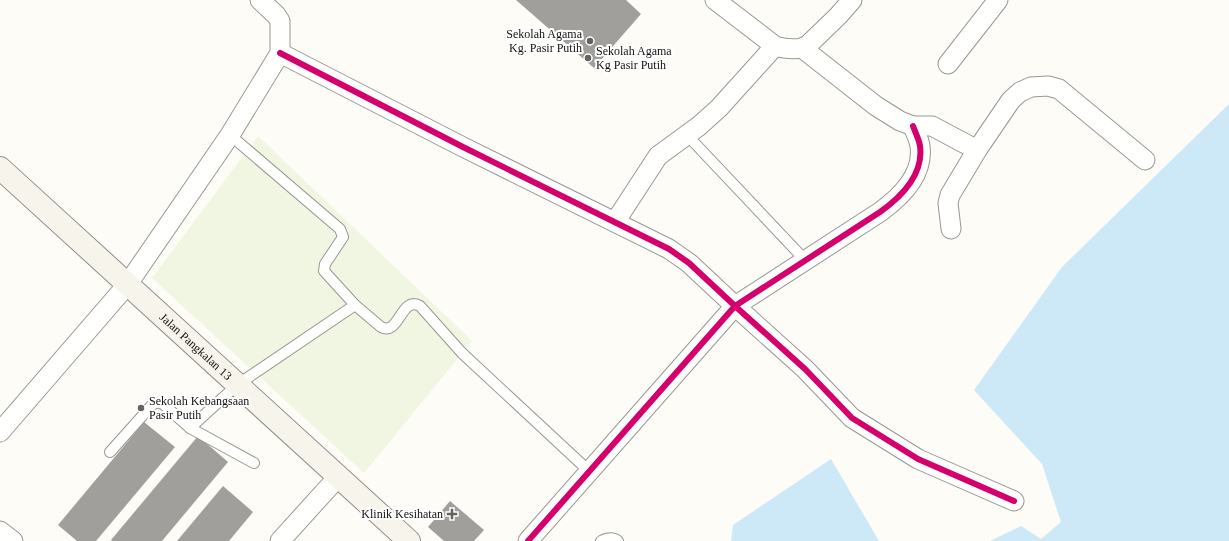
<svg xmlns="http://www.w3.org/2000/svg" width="1229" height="541" font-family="'Times New Roman',serif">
<rect width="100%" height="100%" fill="#fdfcf7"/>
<path fill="#f0f6e1" d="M 258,136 L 472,341 L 364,473 L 152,278 Z"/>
<g fill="#cde8f7">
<path d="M 1229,104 L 1229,541 L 990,541 L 1021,526 L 1041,539 L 1061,522 L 1042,464 L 974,390 L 1062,267 Z"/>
<path d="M 831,459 L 879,541 L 731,541 L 733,525 Z"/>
</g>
<g fill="#a19f9c">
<path d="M 516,0 L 626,0 L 641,14 L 594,68 Z"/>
<path d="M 144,422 L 175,447 L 96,541 L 77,541 L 58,525 Z"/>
<path d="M 198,436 L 228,462 L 162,541 L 112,541 L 111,540 Z"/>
<path d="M 223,486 L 253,512 L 229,541 L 177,541 Z"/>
<path d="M 450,501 L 484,530 L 474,541 L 444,541 L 428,527 Z"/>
</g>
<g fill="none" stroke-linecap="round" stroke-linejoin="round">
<defs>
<g id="lane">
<path d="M 230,135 L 340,229 L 343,237 L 325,264 L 324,271 L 355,305 L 381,327 C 399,337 401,295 420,306 L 462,353 L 589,471"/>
<path d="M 687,135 L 805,260"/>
<path d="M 190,428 L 254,463"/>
<path d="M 110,452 L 152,405 C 156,402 159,402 163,404 L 190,428 L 237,385 L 355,305"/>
<path d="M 601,541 C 607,538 613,537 618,541"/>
</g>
<g id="street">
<path d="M 715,0 L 775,46 C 785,49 792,50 802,48 L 876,106 L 900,121 L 913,126 L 932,126 L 977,150"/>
<path d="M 802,48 L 808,45 L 838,16 L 852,0"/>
<path d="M 280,53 L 463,147 L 669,249 L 689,263 L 735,306 L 805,369 L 852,418 L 918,459 L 1014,501"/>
<path d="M 948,64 L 998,0"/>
<path d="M 615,222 L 658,156 L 699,126 L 719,108 L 775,46"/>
<path d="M 951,229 L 948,203 L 950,195 L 977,150 L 1011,100 L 1020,92 L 1031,87 L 1048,86 L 1059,89 L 1145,160"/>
<path d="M 0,432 L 127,285 L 230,135 L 280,53 L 280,21 L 276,15 L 260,0"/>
<path d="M 0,531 L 13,541"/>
<path d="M 280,541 L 338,477"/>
<path d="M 528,541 L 735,306 L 880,212 C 901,197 924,175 920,146 C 919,139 915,132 913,126"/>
</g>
<g id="secondary">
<path id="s1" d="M 0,168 L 409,541"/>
</g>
</defs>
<use href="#lane" stroke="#979795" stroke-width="12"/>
<use href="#street" stroke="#979795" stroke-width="21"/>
<use href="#secondary" stroke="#8e8d8b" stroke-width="24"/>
<use href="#lane" stroke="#fffffe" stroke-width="10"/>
<use href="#street" stroke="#fffffe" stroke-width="19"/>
<use href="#secondary" stroke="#f6f4eb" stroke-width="22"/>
<defs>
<g id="cycleway">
<path d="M 280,53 L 463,147 L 669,249 L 689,263 L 735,306 L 805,369 L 852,418 L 918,459 L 1014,501"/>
<path d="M 528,541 L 735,306 L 880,212 C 901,197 924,175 920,146 C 919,139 915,132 913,126"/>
</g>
</defs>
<use href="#cycleway" stroke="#fff" stroke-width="8"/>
<use href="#cycleway" stroke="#d6006c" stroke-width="6"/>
</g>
<g fill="#646362" stroke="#fff" stroke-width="1.5">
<circle cx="590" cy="41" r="4"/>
<circle cx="588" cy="58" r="4"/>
<circle cx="141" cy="408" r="4"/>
<path d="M450 508h4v4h4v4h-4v4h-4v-4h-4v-4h4z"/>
</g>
<g text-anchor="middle" stroke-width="4" stroke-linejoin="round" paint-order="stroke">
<g font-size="12" fill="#111" stroke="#fff" text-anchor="end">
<text x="582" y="38">Sekolah Agama<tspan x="582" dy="14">Kg. Pasir Putih</tspan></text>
<text x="596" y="55" text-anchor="start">Sekolah Agama<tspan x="596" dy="14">Kg Pasir Putih</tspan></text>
<text x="149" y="405" text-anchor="start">Sekolah Kebangsaan<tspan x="149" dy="14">Pasir Putih</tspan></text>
<text x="443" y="518">Klinik Kesihatan</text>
</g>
<g font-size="12" fill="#111" stroke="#fff">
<text dy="4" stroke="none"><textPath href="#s1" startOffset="265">Jalan Pangkalan 13</textPath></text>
</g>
</g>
</svg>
